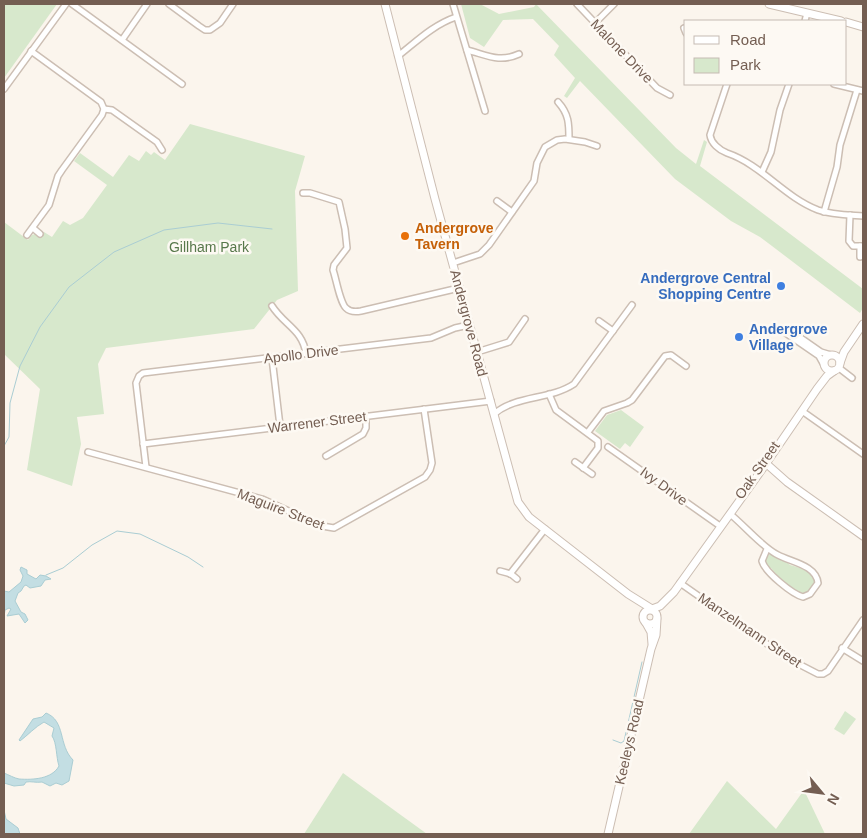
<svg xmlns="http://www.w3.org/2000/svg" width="867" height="838" font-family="Helvetica,sans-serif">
<rect width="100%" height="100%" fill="#fbf5ed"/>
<g fill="#d7e8cc">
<path d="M 4,4 L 57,4 L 4,78 Z"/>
<path d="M 461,4 L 480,4 L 499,14 L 534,7 L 536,4 L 676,148 L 696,164 L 704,140 L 707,142 L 700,166 L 863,289 L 863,308 L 860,313 L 772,246 L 760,237 L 731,221 L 675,179 L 580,81 L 567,98 L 564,96 L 575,78 L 554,55 L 559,46 L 533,19 L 503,20 L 484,47 L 470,38 Z"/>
<path d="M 190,124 L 305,156 L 295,191 L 298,291 L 277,300 L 254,329 L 106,348 L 98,364 L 104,414 L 77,417 L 81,444 L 72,486 L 27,470 L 40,389 L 4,354 L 4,222 L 28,240 L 32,235 L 35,234 L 40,238 L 44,232 L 52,237 L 63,221 L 70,225 L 83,218 L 107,185 L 74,161 L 80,153 L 113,177 L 129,155 L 139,161 L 146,151 L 151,155 L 154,152 L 165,160 Z"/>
<path d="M 621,410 L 644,427 L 630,447 L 625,443 L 620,449 L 595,431 L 607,415 Z"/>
<path d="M 770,554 L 788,563 L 790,565 C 800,568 811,570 816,582 C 813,586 808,593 805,594 C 796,597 776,574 771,568 L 769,568 L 765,563 L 764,559 Z"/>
<path d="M 845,711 L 856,719 L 844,735 L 834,729 Z"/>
<path d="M 343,773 L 427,834 L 304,834 Z"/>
<path d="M 727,781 L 776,829 L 804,790 L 825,834 L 689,834 Z"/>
</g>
<g fill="#c3dee3" stroke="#aacdd3">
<path d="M 21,567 L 27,570 L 27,574 L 36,579 L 40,575 L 46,576 L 51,579 L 45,580 L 41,586 L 30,588 L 26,585 L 24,586 L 21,591 L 18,593 L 15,601 L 21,612 L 25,614 L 28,620 L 25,623 L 19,614 L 7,616 L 11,609 L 9,608 L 5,610 L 4,617 L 4,591 L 9,592 L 21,582 L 23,576 L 20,570 Z"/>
<path d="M 46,713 C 66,721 58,745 73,760 L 69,781 L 62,785 L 56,783 L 50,786 L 42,782 C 36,783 31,781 26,782 L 24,785 L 14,786 L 4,783 L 4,773 C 9,775 14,778 19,779 C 33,780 52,779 59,766 C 56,757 57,743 52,736 L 54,728 L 44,722 C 35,727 28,735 20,741 L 19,740 L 33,719 L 42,717 Z"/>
<path d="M 4,810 L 6,819 L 18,828 L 20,834 L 4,834 Z"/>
</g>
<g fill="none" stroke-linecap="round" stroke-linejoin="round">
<g stroke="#aacdd3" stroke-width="1">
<path d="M 4,446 L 9,437 L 10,403 L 20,366 L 40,327 L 69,287 L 114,252 L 164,230 L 218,223 L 272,229"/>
<path d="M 46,575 L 63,568 L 92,545 L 117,531 L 140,534 L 188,557 L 203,567"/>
<path d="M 613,740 L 621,743 L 624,741 L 642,662"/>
</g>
<defs>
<g id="minor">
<path d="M 72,4 L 182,84"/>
<path d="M 169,4 L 199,26 L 205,30 L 210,30 L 220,23 L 233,4"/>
<path d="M 453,4 L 485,111"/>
<path d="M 577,4 L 657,88 L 670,95"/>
<path d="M 805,21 L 807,13"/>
<path d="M 595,23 L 614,4"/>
<path d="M 684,28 L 686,33"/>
<path d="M 122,40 L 147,4"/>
<path d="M 467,50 C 487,55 499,63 519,54"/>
<path d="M 398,56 C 417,41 433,25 456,17"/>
<path d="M 727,84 L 710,135 C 711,143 719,150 727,153 C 762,165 784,197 818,210 C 832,215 848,215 863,216"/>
<path d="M 834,84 L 863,91"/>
<path d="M 4,89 L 66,4"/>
<path d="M 558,102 C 569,114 569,124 569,139"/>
<path d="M 104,109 L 112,110 L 157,142 L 162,150"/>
<path d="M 762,172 L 771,152 L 780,110 L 789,84"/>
<path d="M 303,193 L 310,193 L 339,202 L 345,229 L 347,248 L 334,265 L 333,270 C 336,278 340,303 346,308 C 350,312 356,312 361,311 L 459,288"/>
<path d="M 497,201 L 512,212"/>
<path d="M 824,212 L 837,167 L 840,145 L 857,90"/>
<path d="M 850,215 L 849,241 L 853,246 L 863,246"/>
<path d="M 33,228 L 40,234"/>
<path d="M 27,235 L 49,205 L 58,176 L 62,170 L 102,115 L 104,109 L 101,102 L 31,51"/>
<path d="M 860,257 L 860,246"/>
<path d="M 453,263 L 480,254 L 489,245 L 534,181 L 537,163 L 545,147 L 557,140 L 565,139 L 585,142 L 597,146"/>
<path d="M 272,306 C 284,325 303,330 306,354"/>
<path d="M 599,321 L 613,331"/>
<path d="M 477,352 L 509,342 L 525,319"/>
<path d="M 272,358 L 280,426"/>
<path d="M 824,365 L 819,356 L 787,334 L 788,329 L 821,352 L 831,355"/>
<path d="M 839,368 L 852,378"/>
<path d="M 549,394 L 556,410 L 598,441 L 598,448 L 583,468"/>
<path d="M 802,411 L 863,454"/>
<path d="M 494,414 C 516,395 550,400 574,384 L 632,305"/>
<path d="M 588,432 L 604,411 L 627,403 L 632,400 L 665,356 L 671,355 L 686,366"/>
<path d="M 143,444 L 491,401"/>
<path d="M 608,447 L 720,526"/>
<path d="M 88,452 L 262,499 L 322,526 L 334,528 L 425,477 L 430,470 L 432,463 L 424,409"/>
<path d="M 326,456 L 363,434 L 366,428 L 366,416"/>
<path d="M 575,462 L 592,474"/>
<path d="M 146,467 L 136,383 L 139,376 L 143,373 L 431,338 L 455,328 L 469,325"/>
<path d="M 730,514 C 745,526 762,547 778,555 C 791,562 816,565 818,583 L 810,594 L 803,597 C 792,594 765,572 762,561 L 767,549"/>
<path d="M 500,571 L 511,574 L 517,579"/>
<path d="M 510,574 L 545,529"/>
<path d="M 680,583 L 787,658 L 818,674 L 823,674 L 828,671 L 863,620"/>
<path d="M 842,648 L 863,661"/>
</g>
<g id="tertiary">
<path d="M 385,4 L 435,199 L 518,502 L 529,517 L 628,594 L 652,609"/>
<path d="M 769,4 L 841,21"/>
<path d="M 846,22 L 863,27"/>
<circle cx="832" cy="363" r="8"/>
<path d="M 840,363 L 844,352 L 863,324"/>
<path d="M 763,464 L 769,466 L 787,482 L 863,536"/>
<path d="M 652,609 L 660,606 L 674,592 L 763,468 L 817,389 L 827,376 L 834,371"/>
<circle cx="650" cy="617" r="7"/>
<path d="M 646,623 L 651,632 L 652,644"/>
<path d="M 608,834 L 651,649 L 656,635 L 657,619"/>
</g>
</defs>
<use href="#minor" stroke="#ccbeb3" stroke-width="8"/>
<use href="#tertiary" stroke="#ccbeb3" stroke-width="9"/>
<use href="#minor" stroke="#fff" stroke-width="5"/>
<use href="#tertiary" stroke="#fff" stroke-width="7"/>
</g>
<circle fill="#e8710a" stroke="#fdf9f3" stroke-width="2" cx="405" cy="236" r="5"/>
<g fill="#3f7fe0" stroke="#fdf9f3" stroke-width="2">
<circle cx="781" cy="286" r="5"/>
<circle cx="739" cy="337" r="5"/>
</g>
<g text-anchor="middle" stroke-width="5" stroke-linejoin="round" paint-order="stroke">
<g font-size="14" fill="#745e52" stroke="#fdf9f3">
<text transform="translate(622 51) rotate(46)" y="5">Malone Drive</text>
<text transform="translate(469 323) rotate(75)" y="5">Andergrove Road</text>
<text transform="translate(301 354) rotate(-7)" y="5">Apollo Drive</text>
<text transform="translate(317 422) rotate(-7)" y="5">Warrener Street</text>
<text transform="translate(757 470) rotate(-55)" y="5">Oak Street</text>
<text transform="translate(664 486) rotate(36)" y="5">Ivy Drive</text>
<text transform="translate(281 509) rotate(21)" y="5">Maguire Street</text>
<text transform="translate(750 630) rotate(34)" y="5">Manzelmann Street</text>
<text transform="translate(629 742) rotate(-77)" y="5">Keeleys Road</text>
</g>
<g font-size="14" font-weight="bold" fill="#c56008" stroke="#fdf9f3" text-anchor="start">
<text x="415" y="233">Andergrove<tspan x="415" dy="16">Tavern</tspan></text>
</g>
<g font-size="14" fill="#58784b" stroke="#fdf9f3">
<text x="209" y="252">Gillham Park</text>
</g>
<g font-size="14" font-weight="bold" fill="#366cbe" stroke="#fdf9f3" text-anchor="end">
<text x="771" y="283">Andergrove Central<tspan x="771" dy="16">Shopping Centre</tspan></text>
<text x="749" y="334" text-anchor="start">Andergrove<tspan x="749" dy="16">Village</tspan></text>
</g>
</g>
<rect width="867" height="838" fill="none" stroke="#745e52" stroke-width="10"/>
<rect x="684" y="20" width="162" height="65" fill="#fdf9f3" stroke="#c6bbb3"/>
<rect x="694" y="36" width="25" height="8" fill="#ffffff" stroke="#c6bbb3"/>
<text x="730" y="45" font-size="15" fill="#745e52">Road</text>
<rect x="694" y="58" width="25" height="15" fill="#d7e8cc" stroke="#c6bbb3"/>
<text x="730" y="70" font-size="15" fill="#745e52">Park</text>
<g transform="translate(822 793) rotate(119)" stroke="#fdf9f3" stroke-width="4" paint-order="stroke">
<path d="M0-4L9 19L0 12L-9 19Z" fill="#745e52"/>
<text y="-8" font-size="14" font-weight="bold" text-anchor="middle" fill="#745e52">N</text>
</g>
</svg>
